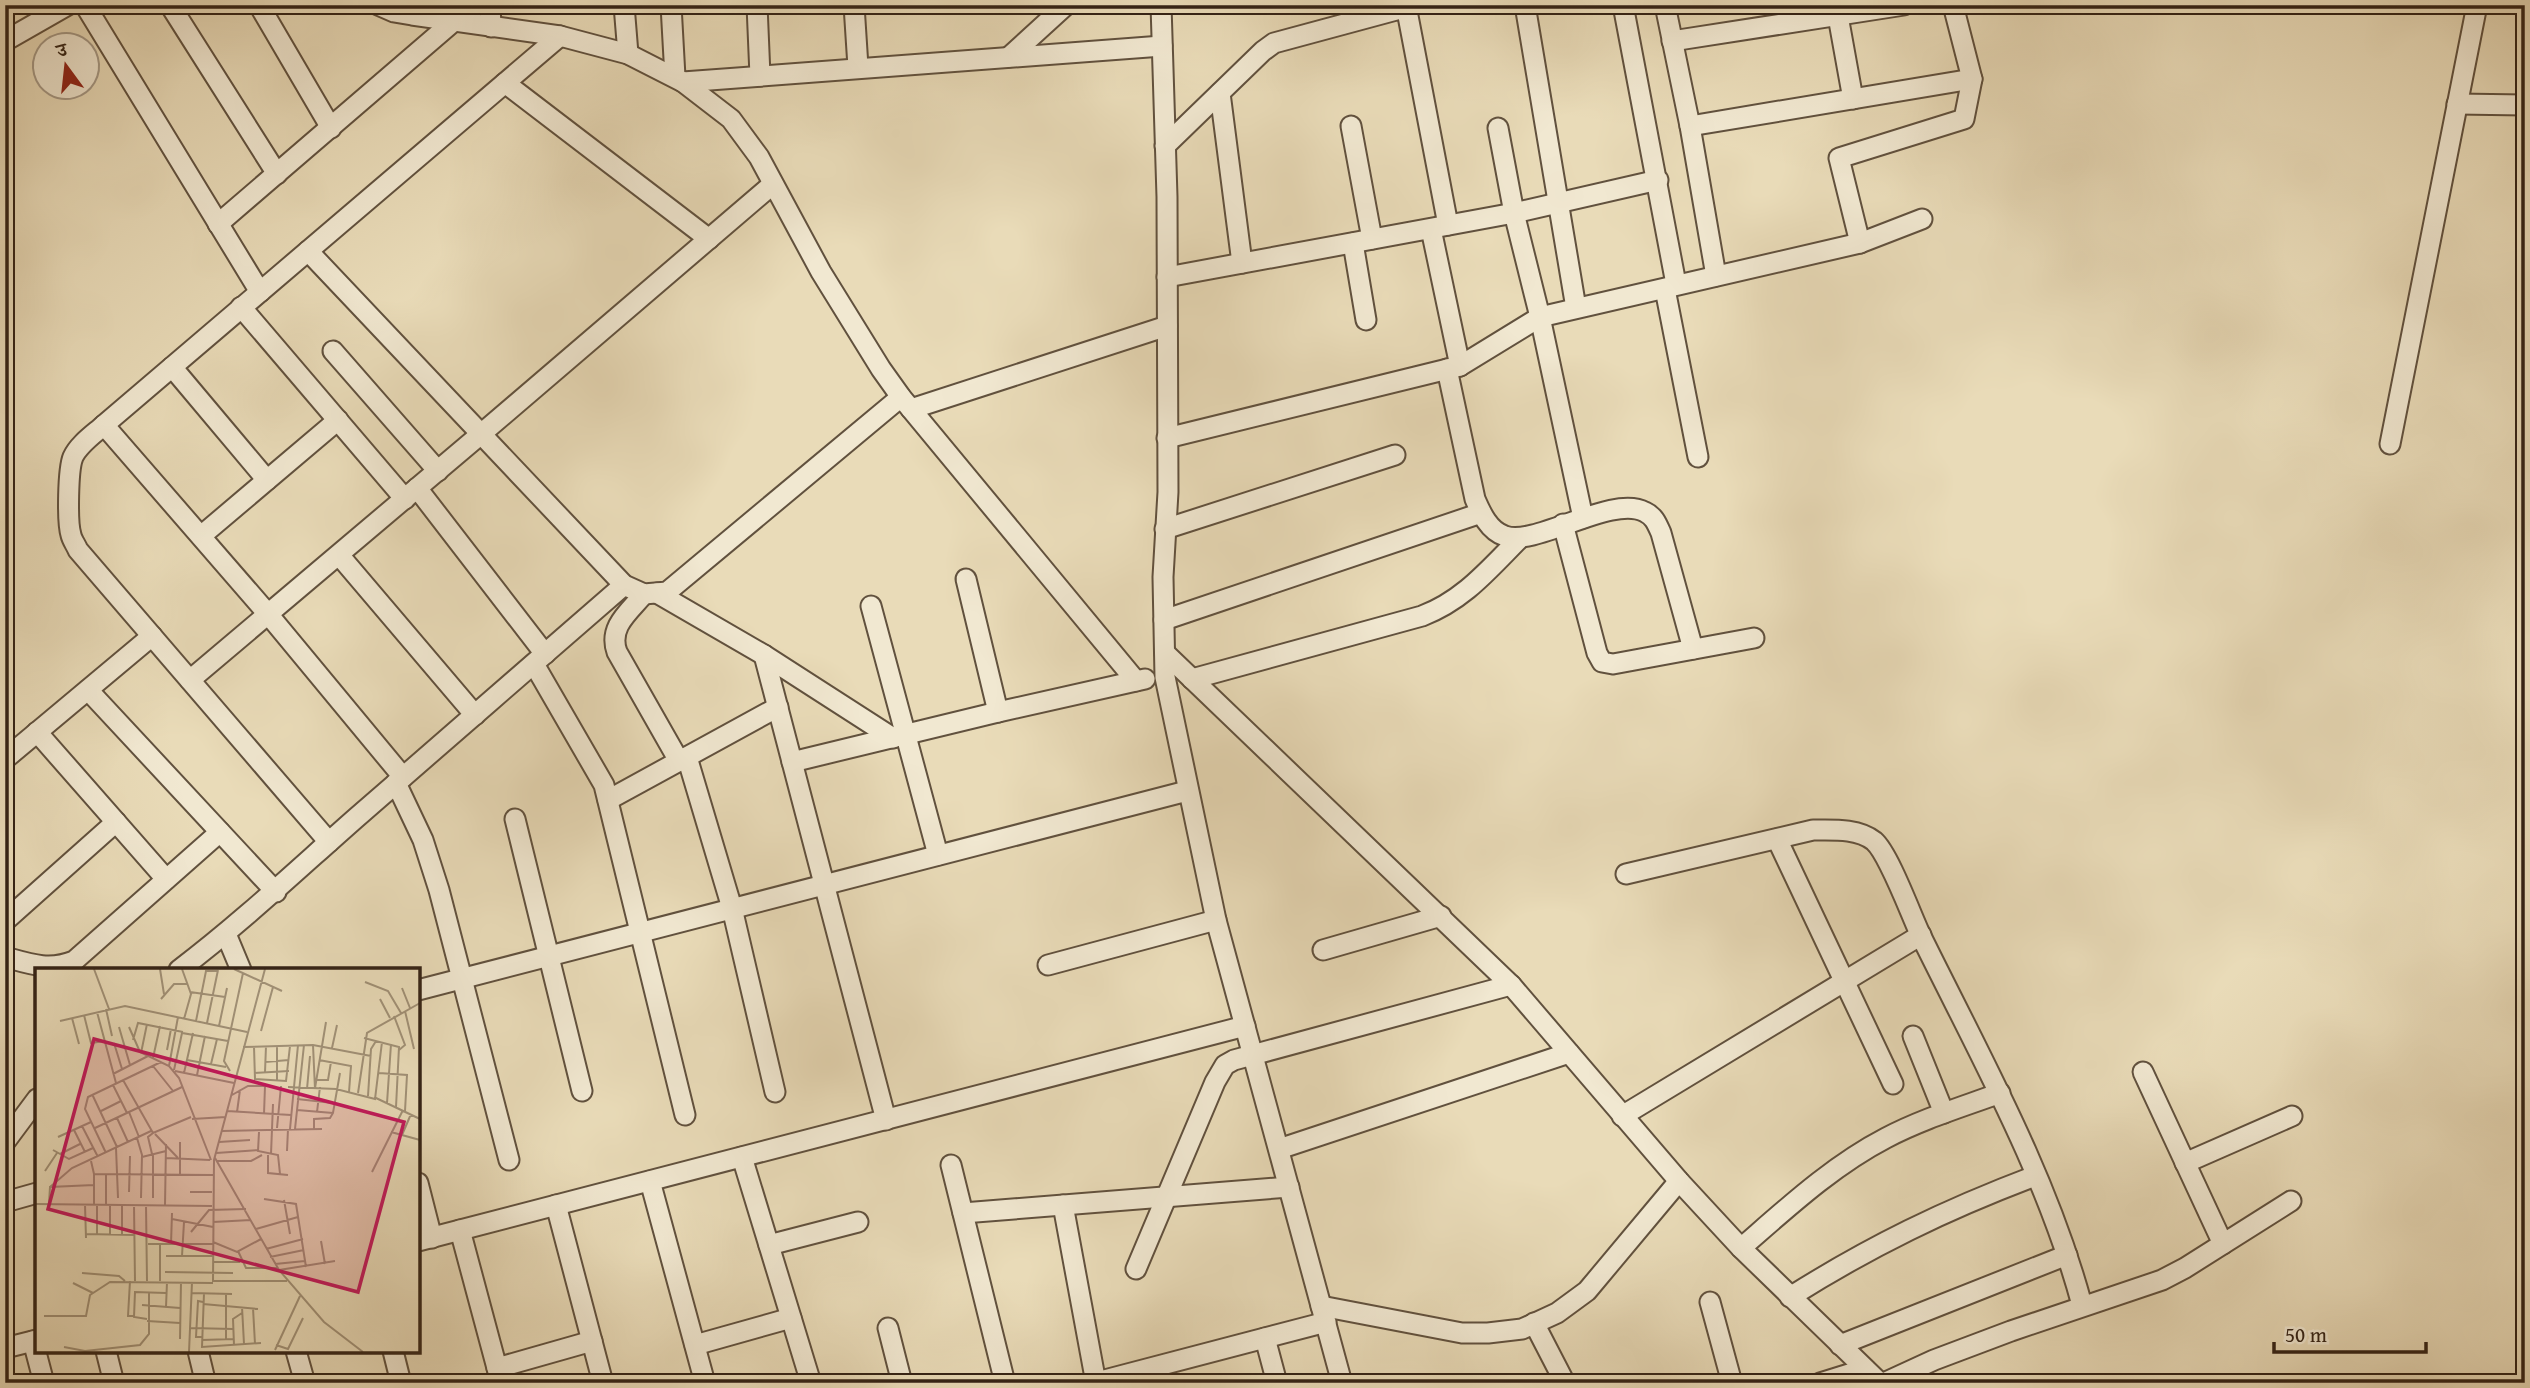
<svg xmlns="http://www.w3.org/2000/svg" width="2530" height="1388" font-family="'Gentium Book Plus','Noto Serif Devanagari',serif">
<rect width="100%" height="100%" fill="#e9dbb8"/>
<filter id="stains"><feTurbulence type="fractalNoise" baseFrequency=".00286" numOctaves="4"/><feColorMatrix values="0 0 0 0 .2 0 0 0 0 .09 0 0 0 0 .02 0 0 0 .5 -.17"/></filter>
<radialGradient id="worn" r=".72"><stop offset=".6" stop-color="#630" stop-opacity="0"/><stop offset="1" stop-color="#630" stop-opacity=".3"/></radialGradient>
<g fill="none" stroke-linecap="round" stroke-linejoin="round">
<defs>
<g id="minor">
<path d="M 85,5 L 260,292"/>
<path d="M 170,5 L 277,174"/>
<path d="M 259,5 L 331,128"/>
<path d="M 378,5 L 394,12 L 412,15 L 560,36 L 628,54 L 683,82 L 731,119 L 759,157 L 821,272 L 881,369 L 901,397 L 1136,681"/>
<path d="M 490,5 L 491,27"/>
<path d="M 624,5 L 628,54"/>
<path d="M 671,5 L 675,77"/>
<path d="M 757,5 L 760,76"/>
<path d="M 854,5 L 858,67"/>
<path d="M 1161,5 L 1167,197 L 1168,492 L 1163,577 L 1165,677 L 1216,920 L 1342,1383"/>
<path d="M 1525,5 L 1576,308"/>
<path d="M 1623,5 L 1676,284"/>
<path d="M 1665,5 L 1690,126 L 1716,276"/>
<path d="M 1836,5 L 1853,99"/>
<path d="M 5,41 L 68,5"/>
<path d="M 1672,41 L 1904,5"/>
<path d="M 1009,57 L 1066,5"/>
<path d="M 683,82 L 1162,46"/>
<path d="M 505,83 L 709,239"/>
<path d="M 1220,93 L 1242,263"/>
<path d="M 2457,104 L 2525,105"/>
<path d="M 1351,126 L 1372,239"/>
<path d="M 1690,126 L 1972,79"/>
<path d="M 1498,128 L 1514,213 L 1540,317 L 1583,518"/>
<path d="M 1165,146 L 1263,51 L 1274,43 L 1400,9 L 1405,10 L 1408,16 L 1448,225"/>
<path d="M 218,224 L 454,21"/>
<path d="M 1431,229 L 1460,366"/>
<path d="M 1353,243 L 1366,320"/>
<path d="M 1860,243 L 1839,158 L 1964,119 L 1972,79 L 1953,5"/>
<path d="M 308,251 L 624,585 L 644,594 L 667,592 L 901,397"/>
<path d="M 1167,277 L 1514,213 L 1658,180"/>
<path d="M 1665,289 L 1698,457"/>
<path d="M 241,307 L 405,499"/>
<path d="M 333,351 L 438,471"/>
<path d="M 172,367 L 267,480"/>
<path d="M 1447,369 L 1475,499 C 1481,513 1489,531 1505,536 C 1536,547 1612,494 1645,512 C 1654,516 1657,524 1661,533 L 1693,649"/>
<path d="M 911,409 L 1167,326"/>
<path d="M 104,425 L 268,614 L 403,777"/>
<path d="M 1167,438 L 1460,366 L 1540,317 L 1860,243 L 1922,219"/>
<path d="M 2390,444 L 2477,5"/>
<path d="M 417,488 L 545,654"/>
<path d="M 1563,524 L 1597,653 L 1602,662 L 1613,664 L 1754,638"/>
<path d="M 1165,529 L 1395,455"/>
<path d="M 201,536 L 338,420"/>
<path d="M 339,555 L 475,715"/>
<path d="M 966,579 L 998,712"/>
<path d="M 657,593 L 764,655 L 893,738"/>
<path d="M 644,594 C 629,612 608,627 617,652 L 679,761"/>
<path d="M 871,606 L 938,855"/>
<path d="M 1164,620 L 1481,513"/>
<path d="M 1165,653 L 1511,985 L 1679,1181 L 1741,1248 L 1880,1383"/>
<path d="M 764,655 L 886,1120"/>
<path d="M 534,664 L 604,785 L 685,1115"/>
<path d="M 1192,679 L 1422,616 C 1464,600 1489,569 1520,538"/>
<path d="M 190,680 L 481,434 L 773,184"/>
<path d="M 88,690 L 276,892"/>
<path d="M 37,732 L 166,879"/>
<path d="M 687,757 L 732,908 L 775,1092"/>
<path d="M 5,759 L 152,636"/>
<path d="M 792,762 L 998,712 L 1145,679"/>
<path d="M 396,783 L 423,840 L 439,890 L 509,1160"/>
<path d="M 608,800 L 778,707"/>
<path d="M 515,819 L 582,1091"/>
<path d="M 1777,839 L 1893,1084"/>
<path d="M 329,842 L 78,550 C 76,545 72,540 71,535 C 67,522 68,469 73,457 C 79,444 94,434 104,425 L 560,36"/>
<path d="M 1626,874 L 1813,830 C 1832,830 1858,828 1874,841 C 1889,854 1911,915 1921,936 C 1980,1056 2047,1175 2082,1305"/>
<path d="M 5,921 L 116,822"/>
<path d="M 226,934 L 241,970"/>
<path d="M 1323,950 L 1441,916"/>
<path d="M 5,957 C 30,964 49,971 74,961 L 220,832"/>
<path d="M 1048,965 L 1216,920"/>
<path d="M 179,970 C 241,923 297,870 356,818 C 445,740 535,663 624,585"/>
<path d="M 418,990 L 1187,791"/>
<path d="M 1913,1036 L 1944,1113"/>
<path d="M 2143,1072 L 2223,1244"/>
<path d="M 1622,1116 L 1921,935"/>
<path d="M 5,1142 L 37,1099"/>
<path d="M 1279,1149 L 1569,1053"/>
<path d="M 742,1157 L 811,1383"/>
<path d="M 2185,1163 L 2292,1116"/>
<path d="M 951,1165 L 1005,1383"/>
<path d="M 650,1181 L 705,1383"/>
<path d="M 418,1183 L 432,1238"/>
<path d="M 5,1202 L 37,1193"/>
<path d="M 556,1205 L 603,1383"/>
<path d="M 1063,1205 L 1096,1383"/>
<path d="M 963,1213 L 1289,1187"/>
<path d="M 460,1230 L 501,1383"/>
<path d="M 418,1241 L 1245,1026"/>
<path d="M 769,1245 L 858,1222"/>
<path d="M 1741,1248 C 1786,1209 1832,1166 1886,1138 C 1922,1119 1962,1107 2000,1093"/>
<path d="M 1136,1269 L 1215,1082 L 1225,1065 L 1234,1060 L 1511,985"/>
<path d="M 1790,1297 C 1871,1246 1945,1210 2035,1176"/>
<path d="M 1710,1302 L 1732,1383"/>
<path d="M 1321,1306 L 1462,1333 L 1488,1333 L 1522,1329 L 1557,1313 L 1587,1291 L 1679,1181"/>
<path d="M 1534,1323 L 1565,1383"/>
<path d="M 888,1328 L 902,1383"/>
<path d="M 1265,1338 L 1277,1383"/>
<path d="M 33,1341 L 44,1383"/>
<path d="M 695,1345 L 791,1318"/>
<path d="M 1840,1345 L 2067,1255"/>
<path d="M 5,1348 L 37,1340"/>
<path d="M 106,1351 L 114,1383"/>
<path d="M 198,1351 L 205,1380"/>
<path d="M 296,1351 L 305,1383"/>
<path d="M 393,1351 L 401,1383"/>
<path d="M 497,1368 L 592,1341"/>
<path d="M 1093,1383 L 1326,1322"/>
<path d="M 1820,1383 L 1865,1369"/>
<path d="M 1884,1383 L 1934,1360 L 2011,1331 L 2162,1280 L 2185,1268 L 2291,1201"/>
</g>
</defs>
<use href="#minor" stroke="#61513e" stroke-width="23"/>
<use href="#minor" stroke="#f1e8d1" stroke-width="19"/>
</g>
<g transform="translate(35 968)">
<rect width="385" height="385" fill="#e9dbb8"/>
<path fill="none" stroke="#a19177" stroke-width="2" d="M 59,1 L 74,41M 125,1 L 129,26M 147,1 L 156,26 L 149,51M 199,1 L 247,23M 230,1 L 179,192 L 178,313 L 252,313M 330,14 L 353,23 L 366,45M 367,20 L 375,40M 155,24 L 190,29M 126,31 L 139,16 L 152,16M 345,31 L 355,50M 71,41 L 77,68M 370,43 L 379,81M 62,44 L 81,115M 49,47 L 56,75 L 69,73M 359,48 L 370,77 L 364,82M 37,50 L 44,76M 25,53 L 90,38 L 212,64M 161,53 L 171,3 L 182,3M 172,55 L 183,2M 184,58 L 192,20M 84,59 L 95,97M 94,59 L 105,84 L 134,98 L 144,110 L 176,192M 226,63 L 238,19M 329,70 L 364,79 L 361,139M 98,72 L 103,55 L 148,64M 79,75 L 87,101M 278,77 L 280,121M 208,79 L 278,77 L 336,88M 219,79 L 220,111 L 251,113 L 255,78M 297,80 L 302,57M 132,82 L 136,61M 106,85 L 112,56M 118,90 L 125,58M 152,92 L 191,99M 284,92 L 316,98 L 314,124M 230,94 L 254,92M 176,96 L 182,71M 118,98 L 138,123M 134,98 L 143,49M 139,102 L 147,65 L 193,73M 140,103 L 199,115M 195,103 L 189,93 L 208,5M 230,104 L 231,78M 149,105 L 158,65M 219,105 L 254,103M 344,105 L 372,107 L 370,143M 78,106 L 113,88M 162,107 L 170,68M 88,112 L 118,165 L 156,149M 281,112 L 293,112 L 296,94M 242,113 L 242,78M 78,117 L 92,145M 253,119 L 301,121 L 340,131 L 347,74M 280,120 L 291,54M 272,121 L 275,88M 323,125 L 332,65 L 385,35M 57,126 L 82,179M 197,127 L 213,118 L 230,118 L 229,146M 333,128 L 336,81 L 341,73M 341,130 L 385,151M 262,131 L 298,135M 352,135 L 356,76M 262,142 L 298,145M 66,143 L 86,133M 192,143 L 256,147M 94,144 L 104,169M 202,144 L 205,122M 282,144 L 285,119M 82,150 L 93,174M 157,151 L 191,149M 47,158 L 63,189M 60,160 L 147,119M 242,160 L 246,118M 255,161 L 263,77M 260,161 L 269,77M 39,162 L 50,184M 279,162 L 279,151 L 295,150 L 298,145 L 305,105M 187,163 L 287,161M 224,164 L 223,183 L 243,187 L 245,206M 356,164 L 385,172M 120,166 L 143,190M 367,167 L 376,146M 23,169 L 56,154M 102,170 L 107,187 L 106,230M 184,174 L 215,172M 81,180 L 83,230M 18,182 L 34,191 L 58,180M 252,183 L 253,161M 71,185 L 50,141 L 53,129 L 126,94M 181,185 L 223,182M 25,186 L 45,176M 117,186 L 113,169 L 118,165M 236,186 L 238,136M 233,187 L 233,205 L 253,207M 107,189 L 131,183M 131,190 L 175,192M 180,190 L 244,302 L 289,354 L 328,384M 56,193 L 59,206 L 178,207M 182,193 L 216,193 L 227,187M 10,203 L 22,185M 337,204 L 368,142M 145,207 L 145,174M 15,219 L 37,200 L 116,163M 94,224 L 95,188M 155,224 L 177,224M 118,230 L 118,186M 229,231 L 261,236 L 271,299M 249,232 L 255,266M 0,236 L 177,238M 14,236 L 15,219 L 59,217M 50,237 L 51,270M 59,237 L 59,206M 62,237 L 62,266M 71,237 L 71,206M 75,237 L 75,266M 99,237 L 100,313M 111,237 L 112,313M 130,237 L 131,176M 137,251 L 178,259M 178,254 L 216,252M 221,261 L 263,249M 156,264 L 174,242 L 211,241M 51,266 L 100,267M 87,266 L 87,237M 286,273 L 290,296M 178,274 L 202,284 L 226,271M 113,276 L 178,276M 136,276 L 137,245M 231,281 L 268,271M 203,283 L 211,300 L 242,300M 131,288 L 178,288M 147,288 L 149,254M 235,289 L 269,282M 178,294 L 205,294M 240,296 L 270,293M 244,302 L 300,293M 130,304 L 198,305M 47,305 L 84,308 L 90,313M 95,313 L 93,348 L 99,348M 125,313 L 125,276M 38,315 L 58,325M 156,325 L 197,326M 169,325 L 167,379 L 226,375M 191,326 L 191,371M 168,336 L 223,341M 107,337 L 145,340M 131,339 L 132,314M 207,339 L 209,376M 218,340 L 220,376M 9,348 L 51,348 L 55,327 L 75,314 L 178,315M 112,351 L 99,349 L 100,324 L 131,325M 112,353 L 145,355M 155,360 L 198,361M 167,369 L 161,369 L 163,333 L 168,334M 145,371 L 146,314M 167,372 L 199,371M 199,377 L 198,351 L 207,345M 241,377 L 253,381 L 268,350M 29,379 L 50,383 L 105,377 L 114,366 L 114,324M 240,382 L 265,328M 154,384 L 157,314"/>
<path fill="#c2185b" fill-opacity="0.15" stroke="#c2185b" stroke-width="3.5" d="M 59,71 L 369,154 L 323,324 L 13,241 Z"/>
<rect width="385" height="385" fill="none" stroke="#342316" stroke-width="3.5"/>
</g>
<rect width="2530" height="1388" fill="none" stroke="#e9dbb8" stroke-width="28"/>
<rect x="7" y="7" width="2516" height="1374" fill="none" stroke="#342316" stroke-width="3.5"/>
<rect x="14" y="14" width="2502" height="1360" fill="none" stroke="#342316" stroke-width="2"/>
<g transform="translate(66 66) rotate(345)"><circle r="33" fill="#f1e8d1" stroke="#a59986" stroke-width="2"/>
<path d="M0-5L12 26L0 18L-12 26Z" fill="#8f2418"/>
<text y="-10" font-size="19" font-weight="bold" text-anchor="middle" fill="#342316">उ</text>
</g>
<path d="M2274 1342v10h152v-10" fill="none" stroke="#342316" stroke-width="3.5"/>
<text x="2285" y="1342" font-size="21" fill="#342316" stroke="#f1e8d1" stroke-width="5" paint-order="stroke">50 m</text>
<rect width="100%" height="100%" filter="url(#stains)"/>
<rect width="100%" height="100%" fill="url(#worn)"/>
</svg>
